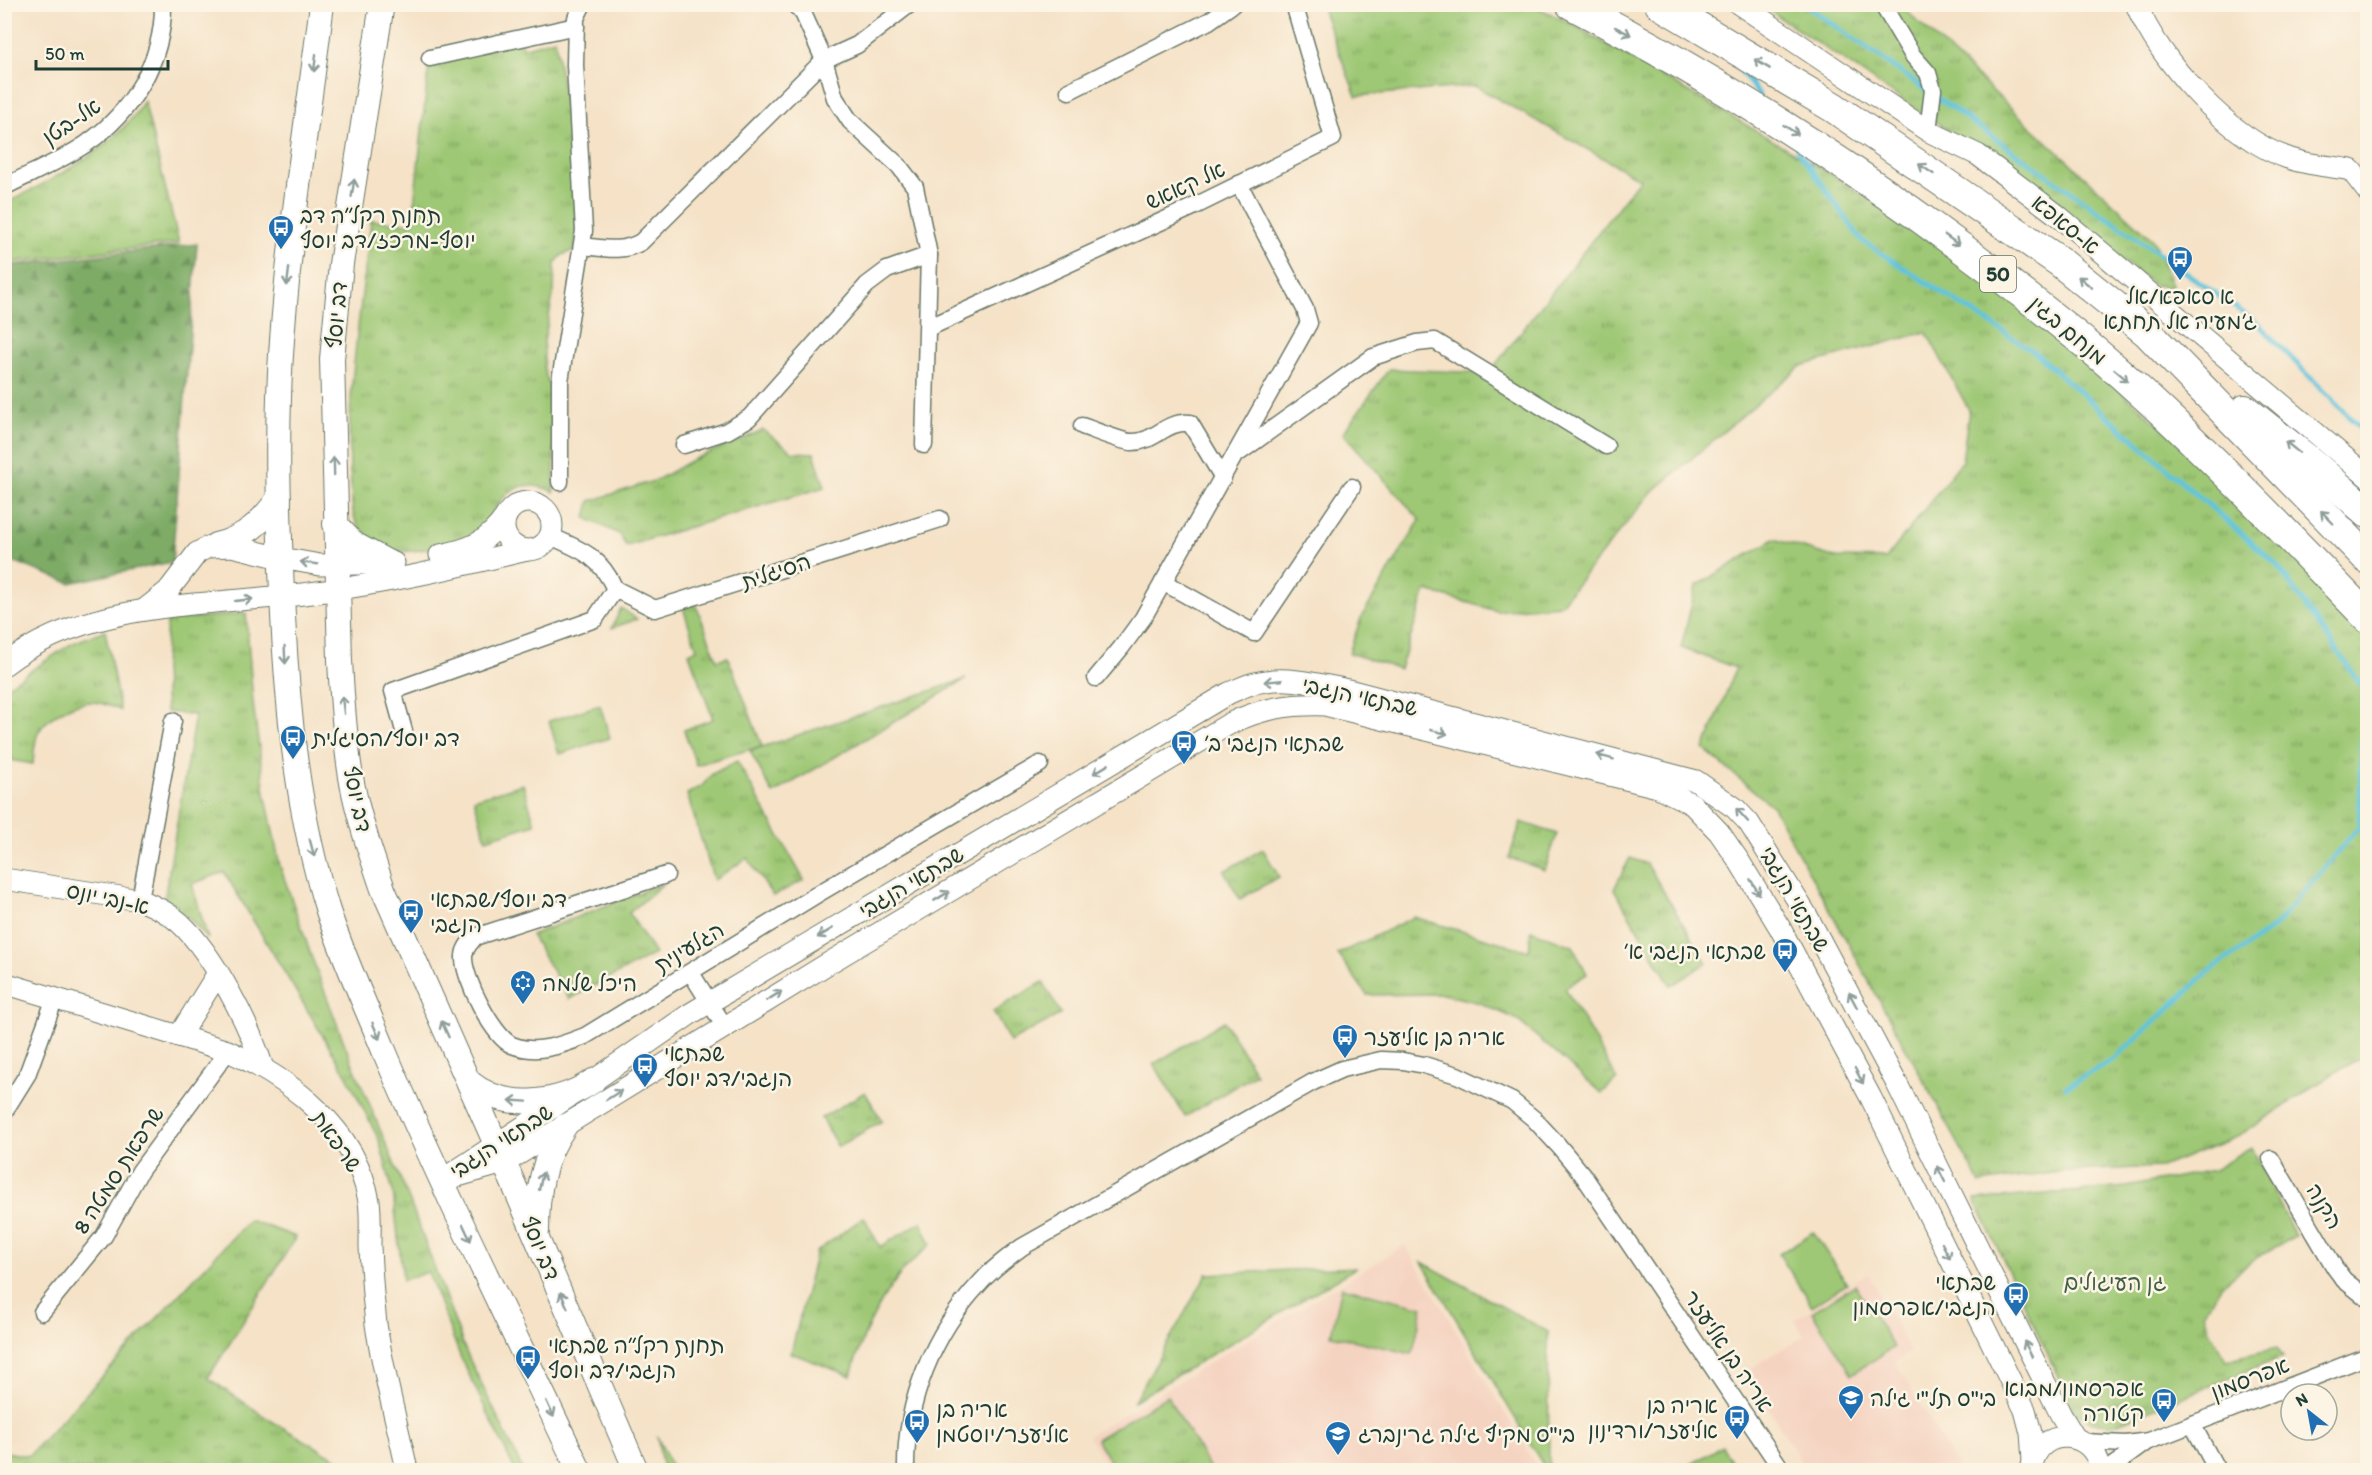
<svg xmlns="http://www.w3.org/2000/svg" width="2372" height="1475" font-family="Itim,'Playpen Sans Hebrew',sans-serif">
<defs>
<pattern id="grass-tufts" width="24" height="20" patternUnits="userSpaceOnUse" patternTransform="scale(1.5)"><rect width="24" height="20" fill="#9ec874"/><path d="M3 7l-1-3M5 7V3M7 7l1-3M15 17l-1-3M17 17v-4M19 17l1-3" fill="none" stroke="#80a460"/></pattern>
<pattern id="forest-firs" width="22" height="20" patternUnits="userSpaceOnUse" patternTransform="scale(1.5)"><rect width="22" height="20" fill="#7eac66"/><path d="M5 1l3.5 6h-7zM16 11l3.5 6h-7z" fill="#678d55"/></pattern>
</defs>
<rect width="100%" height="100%" fill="#fcf5e5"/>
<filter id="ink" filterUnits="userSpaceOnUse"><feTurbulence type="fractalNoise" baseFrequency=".0167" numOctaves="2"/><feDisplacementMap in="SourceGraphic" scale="12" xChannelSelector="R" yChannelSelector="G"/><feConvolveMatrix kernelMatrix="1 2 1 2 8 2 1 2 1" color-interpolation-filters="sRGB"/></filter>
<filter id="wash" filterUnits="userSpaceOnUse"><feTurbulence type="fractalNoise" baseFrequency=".008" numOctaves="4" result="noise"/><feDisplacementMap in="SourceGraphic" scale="24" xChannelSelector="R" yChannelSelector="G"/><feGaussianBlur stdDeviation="1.35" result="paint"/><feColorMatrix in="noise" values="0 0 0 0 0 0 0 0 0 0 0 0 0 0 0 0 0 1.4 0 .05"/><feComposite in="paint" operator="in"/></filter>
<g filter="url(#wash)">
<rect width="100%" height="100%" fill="#f5e2c7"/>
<g fill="#f5d3c1">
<path d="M 1405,1245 L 1539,1470 L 1109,1470 L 1088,1436 Z"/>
<path d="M 1868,1273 L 1910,1351 L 1895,1362 L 1959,1470 L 1806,1470 L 1746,1371 L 1804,1336 L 1795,1320 Z"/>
</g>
<g fill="url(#grass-tufts)" stroke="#5e8254" stroke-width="1.5">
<path d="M 1327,4 L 1530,4 L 1568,22 L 1829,173 L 2019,300 L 2367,610 L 2367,1054 L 2331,1075 L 2239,1136 L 2161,1167 L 2067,1171 L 1980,1183 L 1773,807 L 1704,749 L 1736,668 L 1681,648 L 1696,586 L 1774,539 L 1836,558 L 1886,559 L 1962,461 L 1969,410 L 1926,332 L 1801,366 L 1651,493 L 1560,605 L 1497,611 L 1426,591 L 1400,669 L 1349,653 L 1361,618 L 1420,520 L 1343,433 L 1389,369 L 1489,373 L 1640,179 L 1475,86 L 1356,96 L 1323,11 Z"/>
<path d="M 1761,5 L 1900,5 L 2153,240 L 2173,287 L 2154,285 L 1997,163 Z"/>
<path d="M 555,39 C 564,105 583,184 575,250 L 562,255 L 555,263 L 554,291 L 544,341 L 544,369 L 554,401 L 554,492 C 543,487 531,483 519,487 C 498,494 493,519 476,532 C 464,540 451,543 438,546 C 407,554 377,559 358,526 C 351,514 352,499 351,486 C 344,401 362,305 371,220 L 412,224 L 429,64 L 520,40 L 522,48 Z"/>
<path d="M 144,101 L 179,243 L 5,263 L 5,204 C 52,179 116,149 144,101 Z"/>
<path d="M 763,430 L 793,452 L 814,453 L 825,487 L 626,546 L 619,534 L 586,518 L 590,501 L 657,480 L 692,460 Z"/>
<path d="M 695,602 L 717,660 L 728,657 L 762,746 L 696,765 L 684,730 L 713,719 L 689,653 L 697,649 L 683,608 Z"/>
<path d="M 621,608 L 637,619 L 612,628 Z"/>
<path d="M 246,613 L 253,703 L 265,793 L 280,866 L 312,958 L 345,1045 L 410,1202 L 466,1352 L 523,1470 L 515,1470 L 460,1356 L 428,1272 L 403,1280 L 393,1192 L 379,1140 L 347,1076 L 224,872 L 192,884 L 208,939 L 188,917 L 164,901 L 195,715 L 166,712 L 164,668 L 167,621 Z"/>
<path d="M 105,630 L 120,710 C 112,707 101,702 92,702 C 74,702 49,715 39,731 C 34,740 34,754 33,764 L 5,759 L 5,688 L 71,644 Z"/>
<path d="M 966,679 L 773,794 L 750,751 Z"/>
<path d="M 600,705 L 610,738 L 559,754 L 549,721 Z"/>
<path d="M 737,761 L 804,880 L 773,896 L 747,858 L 714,880 L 687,794 L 702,786 L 712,774 Z"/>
<path d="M 523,784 L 535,824 L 486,839 L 474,799 Z"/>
<path d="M 1521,822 L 1557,834 L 1545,870 L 1509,858 Z"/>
<path d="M 1263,849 L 1279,877 L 1240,899 L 1224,871 Z"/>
<path d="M 1630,858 L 1647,864 L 1707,963 L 1671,986 L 1614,889 Z"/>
<path d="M 664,883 L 629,913 L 655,954 L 569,999 L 531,935 Z"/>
<path d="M 1414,917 L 1529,951 L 1531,930 L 1573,946 L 1587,974 L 1565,988 L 1617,1079 L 1602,1093 L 1516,1019 L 1480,1003 L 1443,994 L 1367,995 L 1338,954 Z"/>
<path d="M 1043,982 L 1061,1014 L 1010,1042 L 993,1011 Z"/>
<path d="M 1224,1021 L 1256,1074 L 1185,1117 L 1154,1064 Z"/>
<path d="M 865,1092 L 882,1121 L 838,1147 L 821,1118 Z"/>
<path d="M 2252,1147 L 2295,1236 L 2256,1258 L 2222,1285 L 2203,1313 L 2211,1334 L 2226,1360 L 2277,1348 L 2283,1357 L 2113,1425 L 2088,1421 L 2073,1408 L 1975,1200 L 2126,1187 L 2214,1170 Z"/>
<path d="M 864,1217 L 880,1247 L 921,1222 L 931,1244 C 920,1255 907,1265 898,1277 C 876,1306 860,1341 851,1376 L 791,1353 L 816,1252 Z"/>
<path d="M 249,1220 L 296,1237 L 208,1378 L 273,1422 L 356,1470 L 5,1470 L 5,1452 L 28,1456 Z"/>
<path d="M 1422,1262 L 1548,1332 L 1549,1470 L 1546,1470 Z"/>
<path d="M 1357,1267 L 1134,1401 L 1207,1274 Z"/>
<path d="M 1167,1396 L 1211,1470 L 1115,1470 L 1096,1439 Z"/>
<path d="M 657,1436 L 673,1470 L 663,1470 Z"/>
</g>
<path fill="url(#forest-firs)" stroke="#4e744d" stroke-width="1.5" d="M 197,244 L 172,562 L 70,583 L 12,561 L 5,563 L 5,266 Z"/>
<g fill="#9ec874" stroke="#5e8254" stroke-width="1.5">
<path d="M 1813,1232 L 1847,1284 L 1812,1306 L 1779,1254 Z"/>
<path d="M 1855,1285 L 1894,1347 L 1852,1374 L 1812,1312 Z"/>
<path d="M 1342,1287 L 1423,1307 L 1412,1354 L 1331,1335 Z"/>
<path d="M 1722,1446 L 1736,1470 L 1681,1470 Z"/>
</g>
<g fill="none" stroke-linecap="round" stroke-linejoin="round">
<g stroke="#60c4dd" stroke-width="5">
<path d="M 1694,4 L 1701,15"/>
<path d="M 1804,4 L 2256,322 L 2368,436"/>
<path d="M 1736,64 L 1759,95"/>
<path d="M 1797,149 L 1862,241 L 2033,351 L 2276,564 L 2364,689 L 2359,827 L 2274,927 L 2207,973 L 2114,1059 L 2066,1087"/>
</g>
</g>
</g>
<g filter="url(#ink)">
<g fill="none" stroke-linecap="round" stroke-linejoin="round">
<defs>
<g id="minor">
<path d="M 794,4 L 803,13 L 824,60 L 835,98 L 850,121 L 899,166 L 915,187 L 929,255 L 924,445"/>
<path d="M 1882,4 L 1913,56 L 1928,73 L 1933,90 L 1928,131"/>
<path d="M 430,58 L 576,26"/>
<path d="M 1069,91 L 1209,21 L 1233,4"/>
<path d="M 4,187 C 31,173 61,161 86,144 C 131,113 164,61 163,4"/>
<path d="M 582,246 C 603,248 622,253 641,242 L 824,60 L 857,45 L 910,4"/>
<path d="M 928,328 L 1193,207 L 1333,138 L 1294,4"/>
<path d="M 1082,426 C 1094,430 1122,442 1132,442 C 1154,443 1166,420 1190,423 L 1223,478"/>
<path d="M 684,445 L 727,431 L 749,418 L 867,285 L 887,270 L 929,255"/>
<path d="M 1240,452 L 1373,357 L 1417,343 L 1435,341 L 1606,446"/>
<path d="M 560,482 L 560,381 L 584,231 L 575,65 L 576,18 L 583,4"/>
<path d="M 550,536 C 582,550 600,556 615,589"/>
<path d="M 1163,582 L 1254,633 L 1352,487"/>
<path d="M 1096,678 L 1121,648 L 1143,618 L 1309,323 L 1305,309 L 1239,184"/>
<path d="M 404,731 L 393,691 L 595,619 L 615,589 L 655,609 L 940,519"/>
<path d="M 666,875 L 475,937 C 470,943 464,948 464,957 C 463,977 493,1037 512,1045 C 537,1055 562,1045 585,1036 L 821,892 L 1040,764"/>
<path d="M 140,900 L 173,721"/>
<path d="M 691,973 L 725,1027"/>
<path d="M 4,1112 L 27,1075 L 55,998"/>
<path d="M 2271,1159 L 2335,1268 L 2344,1280 L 2368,1299"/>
<path d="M 42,1312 L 104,1236 L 140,1171 L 228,1051"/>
<path d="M 2192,1424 L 2217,1470"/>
<path d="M 2084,1442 L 2126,1444 L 2149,1441 L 2368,1356"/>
<path d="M 906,1470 C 905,1402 933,1333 980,1283 C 992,1269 1007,1258 1022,1247 L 1313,1082 L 1342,1069 L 1381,1060 L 1403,1061 L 1424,1065 L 1457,1075 L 1512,1101 L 1534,1119 L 1558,1145 L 1583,1175 L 1782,1470"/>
<path d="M 2108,1470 L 2145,1443"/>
</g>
<g id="tertiary">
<path d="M 1739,4 L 1928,131 L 1978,155 L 2056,214 L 2368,477"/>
<path d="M 2136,4 C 2159,61 2229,138 2288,158 C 2307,165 2330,166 2351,170 L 2368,192"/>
<circle cx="528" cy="526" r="24"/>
<path d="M 440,555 C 471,549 488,542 506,516"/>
<path d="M 144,610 L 168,591 L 197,553 L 208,547 L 232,546 L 281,558 L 320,565 L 394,563"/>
<path d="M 4,665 C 90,597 215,607 318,592 C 388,583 459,566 527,550"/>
<path d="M 4,879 L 140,900 C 155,906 169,913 180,923 C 214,955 249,1024 263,1068"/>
<path d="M 4,983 L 228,1051 C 291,1079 356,1129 369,1201 C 371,1215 370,1232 370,1246 C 371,1272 373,1298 376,1324 C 383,1373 397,1422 407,1470"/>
<path d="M 179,1036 L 218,973"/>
<path d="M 451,1178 L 504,1163 L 824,966 L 1229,724 C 1261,708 1290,704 1325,705 L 1658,787 L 1692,804 L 1719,832 L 1739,861 L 1780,928 L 1871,1098 L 2025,1410 L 2031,1433 L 2033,1461"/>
<path d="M 442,1180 L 593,1081 L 690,1014 L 1229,693 C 1237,690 1246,685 1255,683 C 1285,675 1318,684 1348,690 L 1696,781 L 1735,808 L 1749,823 L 1806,914 L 1897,1084 L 2061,1415 L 2075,1438"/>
<path d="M 2032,1466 C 2039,1425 2096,1429 2100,1470"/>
</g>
<g id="secondary">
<path d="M 322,4 C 308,116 290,228 282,340 C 275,431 279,524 283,616 C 288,716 298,815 328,911 C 344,959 366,1006 385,1053 C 445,1194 514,1332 579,1470"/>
<path d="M 382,4 L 341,264 L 332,359 L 340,660 C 342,700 345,743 352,783 C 359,819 371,854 383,889 L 514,1185 L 636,1470"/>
<path d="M 335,524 L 354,544 L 391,564"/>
<path d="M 216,545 C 245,538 262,522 279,498"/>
<path d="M 469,1082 C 503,1111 558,1105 593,1081"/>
<path d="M 537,1231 C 537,1193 542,1158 565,1126"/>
</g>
<g id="motorway">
<path d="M 1571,4 C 1707,74 1836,155 1959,246 C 2015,287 2070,329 2122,375 C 2208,452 2288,535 2368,618"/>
<path d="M 1660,4 L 1833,107 L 2060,262 L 2147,332 L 2368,559"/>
<path d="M 2245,410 L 2314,465 L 2368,513"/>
</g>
</defs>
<use href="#minor" stroke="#6a7767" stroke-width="19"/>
<use href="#tertiary" stroke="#6a7767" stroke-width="23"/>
<use href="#secondary" stroke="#6a7767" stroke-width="26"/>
<use href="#motorway" stroke="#6a7767" stroke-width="32"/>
<use href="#minor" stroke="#fff" stroke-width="16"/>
<use href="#tertiary" stroke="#fff" stroke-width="21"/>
<use href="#secondary" stroke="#fff" stroke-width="24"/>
<use href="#motorway" stroke="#fff" stroke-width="30"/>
</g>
<defs><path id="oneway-shaft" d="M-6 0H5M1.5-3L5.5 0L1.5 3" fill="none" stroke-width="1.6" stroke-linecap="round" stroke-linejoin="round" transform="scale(1.5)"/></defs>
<g stroke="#8f9e9a">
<use href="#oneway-shaft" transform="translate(1623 31) rotate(27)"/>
<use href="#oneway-shaft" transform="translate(315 63) rotate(97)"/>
<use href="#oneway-shaft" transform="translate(1762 64) rotate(-149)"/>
<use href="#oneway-shaft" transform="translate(1791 130) rotate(33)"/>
<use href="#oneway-shaft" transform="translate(1926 169) rotate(-146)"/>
<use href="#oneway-shaft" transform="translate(353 188) rotate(-81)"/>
<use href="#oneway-shaft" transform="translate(1952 240) rotate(36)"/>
<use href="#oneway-shaft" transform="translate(288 277) rotate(97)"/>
<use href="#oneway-shaft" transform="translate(2085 282) rotate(-141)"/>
<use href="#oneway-shaft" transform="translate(2121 375) rotate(41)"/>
<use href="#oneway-shaft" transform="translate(2292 447) rotate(-141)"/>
<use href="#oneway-shaft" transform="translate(334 466) rotate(-91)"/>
<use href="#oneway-shaft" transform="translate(2327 517) rotate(-134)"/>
<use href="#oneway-shaft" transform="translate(309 563) rotate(-171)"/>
<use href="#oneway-shaft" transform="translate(244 600) rotate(-6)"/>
<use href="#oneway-shaft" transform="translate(285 655) rotate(87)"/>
<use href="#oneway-shaft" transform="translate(1273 681) rotate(175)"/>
<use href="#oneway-shaft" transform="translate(343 705) rotate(-97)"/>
<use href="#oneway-shaft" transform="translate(1439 732) rotate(14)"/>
<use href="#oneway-shaft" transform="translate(1605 757) rotate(-165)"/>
<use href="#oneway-shaft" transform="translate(1101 769) rotate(149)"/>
<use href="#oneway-shaft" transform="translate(1742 815) rotate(-132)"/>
<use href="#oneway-shaft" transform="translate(312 848) rotate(75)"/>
<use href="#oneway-shaft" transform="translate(1755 887) rotate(59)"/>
<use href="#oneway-shaft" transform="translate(942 896) rotate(-31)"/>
<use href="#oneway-shaft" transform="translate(825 933) rotate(149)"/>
<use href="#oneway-shaft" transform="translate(774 996) rotate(-31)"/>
<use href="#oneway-shaft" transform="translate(1853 1000) rotate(-118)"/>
<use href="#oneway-shaft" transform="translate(445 1029) rotate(-114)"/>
<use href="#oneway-shaft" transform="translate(376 1031) rotate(67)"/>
<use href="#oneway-shaft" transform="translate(1859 1076) rotate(62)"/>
<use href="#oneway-shaft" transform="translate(614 1095) rotate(-32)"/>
<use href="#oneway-shaft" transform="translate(518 1101) rotate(-176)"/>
<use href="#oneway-shaft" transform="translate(1941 1174) rotate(-116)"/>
<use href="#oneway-shaft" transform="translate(541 1181) rotate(-78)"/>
<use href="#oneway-shaft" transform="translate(467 1233) rotate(65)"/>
<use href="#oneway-shaft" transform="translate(1946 1251) rotate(63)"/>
<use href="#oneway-shaft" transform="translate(564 1300) rotate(-114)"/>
<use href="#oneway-shaft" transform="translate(2028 1349) rotate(-116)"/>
<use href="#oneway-shaft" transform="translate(550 1409) rotate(65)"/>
</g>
</g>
<defs>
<symbol id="bus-pin" viewBox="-11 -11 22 30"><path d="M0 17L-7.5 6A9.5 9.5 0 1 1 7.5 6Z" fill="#1f6fb2" stroke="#fcf5e5"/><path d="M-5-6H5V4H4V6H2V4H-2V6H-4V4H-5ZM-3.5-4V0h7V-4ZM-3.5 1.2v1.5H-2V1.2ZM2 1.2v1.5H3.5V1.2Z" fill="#fff"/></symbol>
<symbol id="synagogue-pin" viewBox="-11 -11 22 30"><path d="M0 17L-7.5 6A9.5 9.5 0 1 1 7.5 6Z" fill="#1f6fb2" stroke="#fcf5e5"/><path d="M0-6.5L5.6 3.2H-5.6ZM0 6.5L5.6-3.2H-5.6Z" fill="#fff"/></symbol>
<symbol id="school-pin" viewBox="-11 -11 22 30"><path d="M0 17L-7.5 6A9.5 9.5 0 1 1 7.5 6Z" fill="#1f6fb2" stroke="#fcf5e5"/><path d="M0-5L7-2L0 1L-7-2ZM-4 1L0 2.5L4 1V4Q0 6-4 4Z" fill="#fff"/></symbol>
</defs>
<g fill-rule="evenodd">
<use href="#bus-pin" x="266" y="213" width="30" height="40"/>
<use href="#bus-pin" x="2165" y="244" width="30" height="40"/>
<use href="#bus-pin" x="278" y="723" width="30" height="40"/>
<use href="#bus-pin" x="1169" y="728" width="30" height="40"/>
<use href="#bus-pin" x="396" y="897" width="30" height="40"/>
<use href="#bus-pin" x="1770" y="936" width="30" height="40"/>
<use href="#synagogue-pin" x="508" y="968" width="30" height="40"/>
<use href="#bus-pin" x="1330" y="1022" width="30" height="40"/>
<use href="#bus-pin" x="630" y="1051" width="30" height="40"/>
<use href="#bus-pin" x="2001" y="1280" width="30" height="40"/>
<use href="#bus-pin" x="513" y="1343" width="30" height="40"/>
<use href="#school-pin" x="1836" y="1383" width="30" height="40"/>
<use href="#bus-pin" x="2149" y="1386" width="30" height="40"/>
<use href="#bus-pin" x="1722" y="1403" width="30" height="40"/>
<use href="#bus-pin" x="902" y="1407" width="30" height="40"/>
<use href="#school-pin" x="1323" y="1419" width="30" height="40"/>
</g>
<g text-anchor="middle" stroke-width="5" stroke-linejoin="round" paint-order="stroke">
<rect fill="#fcf5e5" stroke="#617469" stroke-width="1.5" x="1980" y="256" width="36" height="36" rx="4.5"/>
<g font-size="21" font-weight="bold" fill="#1f3d34">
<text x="1998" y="281">50</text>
</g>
<g font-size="22" fill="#1f3d34" stroke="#fcf5e5">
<text transform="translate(71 121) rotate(-34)" y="8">אל-בטן</text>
<text transform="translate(1185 185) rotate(-25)" y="8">אל קאאש</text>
<text transform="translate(2066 224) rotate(39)" y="8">א-סאפא</text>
<text transform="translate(336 315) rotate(-85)" y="8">דב יוסף</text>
<text transform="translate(2068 330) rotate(40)" y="8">מנחם בגין</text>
<text transform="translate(776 571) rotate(-18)" y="8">הסיגלית</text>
<text transform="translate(1360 696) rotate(12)" y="8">שבתאי הנגבי</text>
<text transform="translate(358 799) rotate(78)" y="8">דב יוסף</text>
<text transform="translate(911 882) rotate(-31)" y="8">שבתאי הנגבי</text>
<text transform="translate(108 898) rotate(12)" y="8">א-נבי יונס</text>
<text transform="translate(1795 899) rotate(60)" y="8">שבתאי הנגבי</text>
<text transform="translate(689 947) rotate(-31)" y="8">הגלעינית</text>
<text transform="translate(337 1141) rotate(55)" y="8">שרפאת</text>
<text transform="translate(501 1141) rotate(-33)" y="8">שבתאי הנגבי</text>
<text transform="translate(118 1170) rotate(-57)" y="8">שרפאת סמטה 8</text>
<text transform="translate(2325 1206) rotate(59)" y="8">הקנה</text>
<text transform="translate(541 1248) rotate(67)" y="8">דב יוסף</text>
<text transform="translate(1729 1351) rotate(56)" y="8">אריה בן אליעזר</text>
<text transform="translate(2250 1378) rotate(-21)" y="8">אפרסמון</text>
</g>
<g font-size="22" fill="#1f3d34" stroke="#fcf5e5" text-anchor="start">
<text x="300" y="223">תחנת רקל״ה דב<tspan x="300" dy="25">יוסף-מרכז/דב יוסף</tspan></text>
<text x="2180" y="304" text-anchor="middle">א סאפא/אל<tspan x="2180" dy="25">ג׳מעיה אל תחתא</tspan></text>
<text x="312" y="746">דב יוסף/הסיגלית</text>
<text x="1204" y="751">שבתאי הנגבי ב׳</text>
<text x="430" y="907">דב יוסף/שבתאי<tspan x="430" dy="25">הנגבי</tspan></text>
<text x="1766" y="959" text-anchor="end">שבתאי הנגבי א׳</text>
<text x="542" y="991">היכל שלמה</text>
<text x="1364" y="1045">אריה בן אליעזר</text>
<text x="664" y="1061">שבתאי<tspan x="664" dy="25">הנגבי/דב יוסף</tspan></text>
<text x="1996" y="1290" text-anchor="end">שבתאי<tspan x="1996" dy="25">הנגבי/אפרסמון</tspan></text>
<text x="548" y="1353">תחנת רקל״ה שבתאי<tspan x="548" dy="25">הנגבי/דב יוסף</tspan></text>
<text x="2144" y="1396" text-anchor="end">אפרסמון/מבוא<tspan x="2144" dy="25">קטורה</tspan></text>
<text x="1870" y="1406">בי"ס תל"י גילה</text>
<text x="1718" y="1413" text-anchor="end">אריה בן<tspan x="1718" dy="25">אליעזר/ורדינון</tspan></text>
<text x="936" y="1417">אריה בן<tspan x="936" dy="25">אליעזר/יוסטמן</tspan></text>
<text x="1358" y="1442">בי"ס מקיף גילה גרינברג</text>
</g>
<g font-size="22" fill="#3f6044" stroke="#fcf5e5">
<text x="2115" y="1290">גן העיגולים</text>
</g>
</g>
<rect width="2372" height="1475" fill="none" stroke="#fcf5e5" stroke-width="24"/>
<g transform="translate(2309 1412) rotate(329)"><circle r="28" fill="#fcf5e5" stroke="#a4ab9e" stroke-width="1.5"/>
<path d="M0-4.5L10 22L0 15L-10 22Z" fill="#1f6fb2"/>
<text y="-9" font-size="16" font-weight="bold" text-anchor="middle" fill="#1f3d34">N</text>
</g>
<path d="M36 60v9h132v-9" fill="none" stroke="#1f3d34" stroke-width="3"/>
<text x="45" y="60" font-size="18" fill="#1f3d34" stroke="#fcf5e5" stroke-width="4.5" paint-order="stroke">50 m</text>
</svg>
